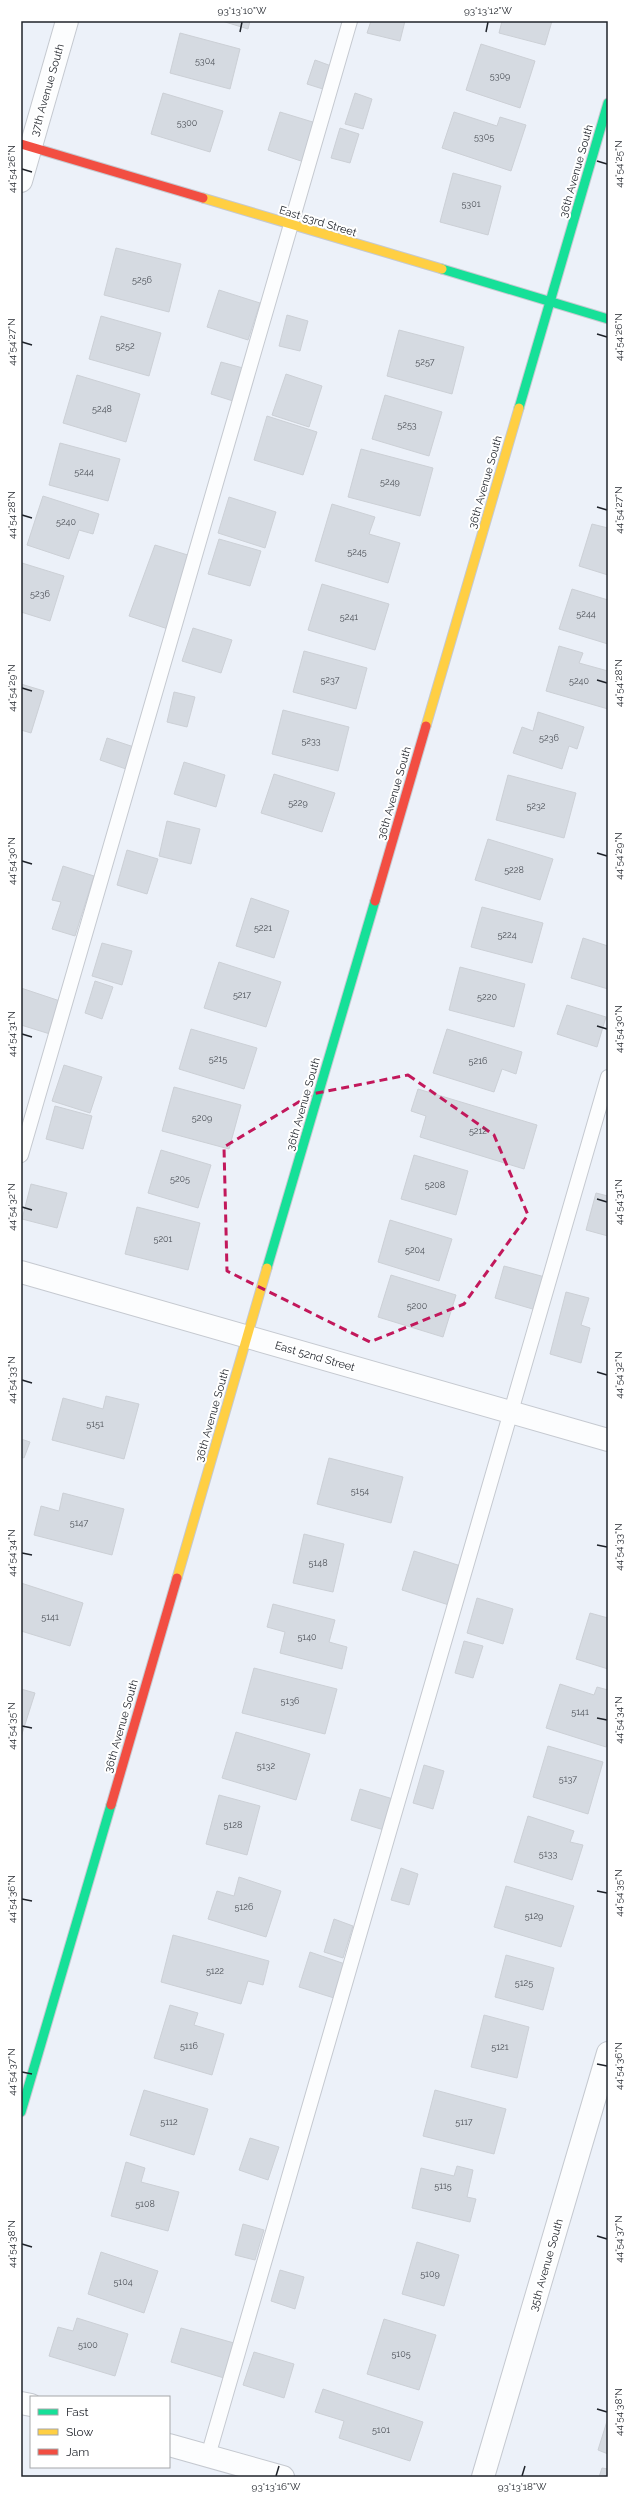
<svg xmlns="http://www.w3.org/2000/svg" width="629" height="2498" font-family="Raleway,sans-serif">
<rect width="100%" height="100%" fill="#ecf1f9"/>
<g fill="#d5dae1" stroke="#ccd0d6">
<path d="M 222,21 L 250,21 L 248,29 Z"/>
<path d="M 371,21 L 405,21 L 400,41 L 367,33 Z"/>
<path d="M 502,21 L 552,21 L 545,45 L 499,33 Z"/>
<path d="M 180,33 L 240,49 L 230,89 L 170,73 Z"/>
<path d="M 481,44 L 535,61 L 520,108 L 466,90 Z"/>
<path d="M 315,60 L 334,67 L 326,90 L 307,84 Z"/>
<path d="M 163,93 L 223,111 L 210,152 L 151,134 Z"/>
<path d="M 355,93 L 372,99 L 363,129 L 345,124 Z"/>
<path d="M 280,112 L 316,123 L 304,162 L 268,150 Z"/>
<path d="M 454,112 L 497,126 L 500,117 L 526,125 L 511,171 L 442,148 Z"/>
<path d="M 340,128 L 359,134 L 350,163 L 331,158 Z"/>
<path d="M 453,173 L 501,186 L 488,235 L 440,222 Z"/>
<path d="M 116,248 L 181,264 L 169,312 L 104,295 Z"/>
<path d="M 219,290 L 260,303 L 248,340 L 207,327 Z"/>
<path d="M 287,315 L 308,321 L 300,351 L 279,346 Z"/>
<path d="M 101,316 L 161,333 L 149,376 L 89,359 Z"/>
<path d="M 399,330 L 464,347 L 452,394 L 387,376 Z"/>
<path d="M 221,362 L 243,368 L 233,401 L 211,394 Z"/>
<path d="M 286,374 L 322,386 L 309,427 L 272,415 Z"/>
<path d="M 77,375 L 140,394 L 126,442 L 63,423 Z"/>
<path d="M 385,395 L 442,412 L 429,456 L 372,439 Z"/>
<path d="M 267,416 L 317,432 L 303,475 L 254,460 Z"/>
<path d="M 60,443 L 120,459 L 108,501 L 49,485 Z"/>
<path d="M 361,449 L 433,468 L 420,516 L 348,497 Z"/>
<path d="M 43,496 L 99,514 L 93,534 L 79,530 L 69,559 L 27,545 Z"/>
<path d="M 229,497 L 276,512 L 265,548 L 218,533 Z"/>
<path d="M 332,504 L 375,517 L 369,534 L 400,543 L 388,583 L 315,561 Z"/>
<path d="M 592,524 L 608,528 L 608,575 L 579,566 Z"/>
<path d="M 219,539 L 261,551 L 250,586 L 208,574 Z"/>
<path d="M 155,545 L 191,556 L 168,629 L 129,616 Z"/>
<path d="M 22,563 L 64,576 L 50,621 L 21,612 Z"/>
<path d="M 322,584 L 389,604 L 375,650 L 308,630 Z"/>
<path d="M 572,589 L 608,600 L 608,644 L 559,629 Z"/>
<path d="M 193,628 L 232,640 L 221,673 L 182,661 Z"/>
<path d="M 559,646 L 583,653 L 579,663 L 608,671 L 608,709 L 546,691 Z"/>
<path d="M 304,651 L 367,668 L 356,709 L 293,692 Z"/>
<path d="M 21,684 L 44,691 L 31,733 L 21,730 Z"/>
<path d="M 174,692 L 195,697 L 187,727 L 167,722 Z"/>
<path d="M 283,710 L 349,727 L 338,771 L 272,754 Z"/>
<path d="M 538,712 L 584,727 L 577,749 L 569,746 L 562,769 L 513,753 L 522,727 L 533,731 Z"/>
<path d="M 107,738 L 134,747 L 126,769 L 100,760 Z"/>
<path d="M 184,762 L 225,775 L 216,807 L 174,794 Z"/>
<path d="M 274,774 L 335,793 L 322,832 L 261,813 Z"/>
<path d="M 508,775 L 576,793 L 564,838 L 496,820 Z"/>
<path d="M 167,821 L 200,829 L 191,864 L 159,856 Z"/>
<path d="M 488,839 L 553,859 L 540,900 L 475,880 Z"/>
<path d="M 127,850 L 158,859 L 147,894 L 117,885 Z"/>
<path d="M 63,866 L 94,876 L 75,936 L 52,929 L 61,902 L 52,900 Z"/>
<path d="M 251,898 L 289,911 L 274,958 L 236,946 Z"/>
<path d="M 482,907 L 543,923 L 532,963 L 471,947 Z"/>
<path d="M 583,938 L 608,946 L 608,989 L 571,978 Z"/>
<path d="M 102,943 L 132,951 L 122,985 L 92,976 Z"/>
<path d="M 219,962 L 281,982 L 266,1027 L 204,1008 Z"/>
<path d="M 460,967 L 525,984 L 514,1027 L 449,1010 Z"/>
<path d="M 95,981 L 113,987 L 102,1019 L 85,1013 Z"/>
<path d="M 21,988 L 60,1001 L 50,1034 L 21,1025 Z"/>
<path d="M 567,1005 L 606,1017 L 597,1047 L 557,1034 Z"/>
<path d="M 191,1029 L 257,1048 L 244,1089 L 179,1069 Z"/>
<path d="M 447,1029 L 522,1052 L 516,1074 L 502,1069 L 494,1092 L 433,1073 Z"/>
<path d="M 64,1065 L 102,1077 L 90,1113 L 52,1101 Z"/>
<path d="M 174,1087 L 241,1105 L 229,1149 L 162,1131 Z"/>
<path d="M 418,1089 L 537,1125 L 524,1169 L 420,1137 L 426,1116 L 411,1111 Z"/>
<path d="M 55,1106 L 92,1116 L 83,1149 L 46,1139 Z"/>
<path d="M 161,1150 L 211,1165 L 198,1208 L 148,1193 Z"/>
<path d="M 414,1155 L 468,1171 L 456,1215 L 401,1199 Z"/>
<path d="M 31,1184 L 67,1193 L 57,1228 L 22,1219 Z"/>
<path d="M 596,1193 L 608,1196 L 608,1236 L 586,1230 Z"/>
<path d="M 137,1207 L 200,1223 L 188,1270 L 125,1254 Z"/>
<path d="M 390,1220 L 452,1239 L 439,1281 L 378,1262 Z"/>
<path d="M 504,1266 L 545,1277 L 536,1310 L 495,1298 Z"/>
<path d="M 391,1275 L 456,1295 L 443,1337 L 378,1317 Z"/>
<path d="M 566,1292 L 589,1298 L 581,1325 L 590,1328 L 581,1363 L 550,1354 Z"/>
<path d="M 106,1396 L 139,1404 L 124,1459 L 52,1440 L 63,1398 L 103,1409 Z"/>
<path d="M 21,1439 L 30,1442 L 24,1458 L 21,1457 Z"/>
<path d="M 329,1458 L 403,1477 L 391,1523 L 317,1504 Z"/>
<path d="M 63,1493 L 124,1509 L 112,1555 L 34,1535 L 41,1506 L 59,1511 Z"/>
<path d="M 304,1534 L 344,1544 L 333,1592 L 293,1583 Z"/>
<path d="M 414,1551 L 464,1567 L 452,1606 L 402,1590 Z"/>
<path d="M 21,1583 L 83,1603 L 70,1646 L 21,1631 Z"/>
<path d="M 477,1598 L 513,1609 L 503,1644 L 467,1633 Z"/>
<path d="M 273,1604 L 335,1620 L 329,1642 L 347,1647 L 342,1669 L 280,1653 L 285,1632 L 267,1627 Z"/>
<path d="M 590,1613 L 608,1618 L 608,1669 L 576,1659 Z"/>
<path d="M 464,1641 L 483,1646 L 473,1678 L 455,1673 Z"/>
<path d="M 254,1668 L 337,1689 L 325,1734 L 242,1713 Z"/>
<path d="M 560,1684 L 594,1695 L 597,1687 L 608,1690 L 608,1741 L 606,1747 L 546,1728 Z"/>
<path d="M 21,1689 L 35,1693 L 21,1737 Z"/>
<path d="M 236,1732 L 310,1754 L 296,1800 L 222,1778 Z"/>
<path d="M 548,1746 L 603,1762 L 588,1814 L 533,1797 Z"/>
<path d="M 424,1765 L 444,1771 L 433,1809 L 413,1803 Z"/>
<path d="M 360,1789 L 393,1799 L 384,1830 L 351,1820 Z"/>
<path d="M 219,1795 L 260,1806 L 247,1855 L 206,1844 Z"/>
<path d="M 528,1816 L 574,1831 L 570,1842 L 583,1845 L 572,1880 L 514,1862 Z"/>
<path d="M 401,1868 L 418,1874 L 409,1905 L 391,1900 Z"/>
<path d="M 239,1877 L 281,1891 L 266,1937 L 208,1919 L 217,1891 L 234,1896 Z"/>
<path d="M 506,1886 L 574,1906 L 561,1947 L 494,1927 Z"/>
<path d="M 334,1919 L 353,1926 L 343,1958 L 324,1952 Z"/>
<path d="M 173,1935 L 269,1961 L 263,1985 L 248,1981 L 241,2004 L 161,1982 Z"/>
<path d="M 310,1952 L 345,1964 L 334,1998 L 299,1987 Z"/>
<path d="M 506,1955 L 554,1968 L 543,2010 L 495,1997 Z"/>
<path d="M 170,2005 L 198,2013 L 194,2025 L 224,2034 L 212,2075 L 154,2058 Z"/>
<path d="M 484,2015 L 529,2027 L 517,2078 L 471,2067 Z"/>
<path d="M 144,2090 L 208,2109 L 194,2155 L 130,2135 Z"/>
<path d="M 435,2090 L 506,2109 L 494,2154 L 423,2136 Z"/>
<path d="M 250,2138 L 279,2147 L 268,2180 L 239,2170 Z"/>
<path d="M 126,2162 L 145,2168 L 141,2182 L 179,2192 L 168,2231 L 111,2216 Z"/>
<path d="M 457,2166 L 473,2170 L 467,2197 L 476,2199 L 470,2222 L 412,2208 L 421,2168 L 454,2176 Z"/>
<path d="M 243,2224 L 264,2230 L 255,2260 L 235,2255 Z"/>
<path d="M 417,2242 L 459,2255 L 444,2306 L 402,2294 Z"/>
<path d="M 101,2252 L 158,2271 L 144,2313 L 88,2294 Z"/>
<path d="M 280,2270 L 304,2277 L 295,2309 L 271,2301 Z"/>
<path d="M 77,2318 L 128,2334 L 115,2376 L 49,2356 L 58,2327 L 73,2331 Z"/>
<path d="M 384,2319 L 436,2335 L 419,2390 L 367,2374 Z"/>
<path d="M 181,2328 L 234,2343 L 224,2378 L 171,2362 Z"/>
<path d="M 254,2352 L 294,2364 L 284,2398 L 243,2385 Z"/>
<path d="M 323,2389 L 423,2422 L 410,2461 L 339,2438 L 344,2421 L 315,2412 Z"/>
<path d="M 608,2418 L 608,2454 L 598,2450 Z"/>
<path d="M 602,2468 L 608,2469 L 608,2477 L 599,2477 Z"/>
</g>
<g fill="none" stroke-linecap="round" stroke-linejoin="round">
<defs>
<g id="lane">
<path d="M 21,1155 L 350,21"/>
<path d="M 208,2456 L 608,1077"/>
</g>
<g id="street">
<path d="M 21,181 L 67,21"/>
<path d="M 21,1272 L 608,1440"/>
<path d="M 21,2403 L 31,2405"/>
<path d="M 169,2445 L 283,2477"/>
<path d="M 483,2477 L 608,2053"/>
</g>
<g id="fast">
<path d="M 442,269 L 608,319"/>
<path d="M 519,408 L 608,103"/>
<path d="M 267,1268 L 375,901"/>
<path d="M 21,2112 L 111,1805"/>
</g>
<g id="slow">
<path d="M 203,198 L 442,269"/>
<path d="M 426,726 L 519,408"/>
<path d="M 177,1578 L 267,1268"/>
</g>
<g id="jam">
<path d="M 21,144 L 203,198"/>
<path d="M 375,901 L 426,726"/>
<path d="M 111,1805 L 177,1578"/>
</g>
</defs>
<use href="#lane" stroke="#c5c9d0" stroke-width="16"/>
<use href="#street" stroke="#c5c9d0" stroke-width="24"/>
<use href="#fast" stroke="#c5c9d0" stroke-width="11"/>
<use href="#slow" stroke="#c5c9d0" stroke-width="11"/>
<use href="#jam" stroke="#c5c9d0" stroke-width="11"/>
<use href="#lane" stroke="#fcfdfe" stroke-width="14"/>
<use href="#street" stroke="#fcfdfe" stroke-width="22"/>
<use href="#fast" stroke="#16e098" stroke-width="9"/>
<use href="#slow" stroke="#ffcf43" stroke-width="9"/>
<use href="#jam" stroke="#f24e42" stroke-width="9"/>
</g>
<path fill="none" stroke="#c2185b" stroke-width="3" stroke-dasharray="8 5" stroke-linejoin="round" d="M 408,1075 L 494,1135 L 528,1215 L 464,1304 L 370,1342 L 227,1271 L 224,1147 L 312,1094 Z"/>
<path fill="none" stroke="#1f232a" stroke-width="1.5" d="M 240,32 L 242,22M 486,32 L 488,22M 597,161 L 607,164M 22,169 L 32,172M 597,334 L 607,337M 22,342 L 32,345M 597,507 L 607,510M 22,515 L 32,518M 597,680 L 607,683M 22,688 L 32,691M 597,853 L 607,856M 22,861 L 32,864M 597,1026 L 607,1029M 22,1034 L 32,1037M 597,1199 L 607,1202M 22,1207 L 32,1210M 597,1372 L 607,1375M 22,1380 L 32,1383M 597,1545 L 607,1547M 22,1553 L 32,1555M 597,1718 L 607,1720M 22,1726 L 32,1728M 597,1891 L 607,1893M 22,1899 L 32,1901M 597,2064 L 607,2066M 22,2072 L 32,2074M 597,2236 L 607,2239M 22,2244 L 32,2247M 597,2409 L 607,2412M 276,2476 L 279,2466M 522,2476 L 525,2466"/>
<g text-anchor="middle" stroke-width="4" stroke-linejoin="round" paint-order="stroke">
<g font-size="9" fill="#4e5259">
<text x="205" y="64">5304</text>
<text x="500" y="79">5309</text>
<text x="187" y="126">5300</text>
<text x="484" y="140">5305</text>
<text x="471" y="207">5301</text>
<text x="142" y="283">5256</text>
<text x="125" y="349">5252</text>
<text x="425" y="365">5257</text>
<text x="102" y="412">5248</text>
<text x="407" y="428">5253</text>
<text x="84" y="475">5244</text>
<text x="390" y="485">5249</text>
<text x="66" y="525">5240</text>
<text x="357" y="555">5245</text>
<text x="40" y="597">5236</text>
<text x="586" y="617">5244</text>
<text x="349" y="620">5241</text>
<text x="330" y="683">5237</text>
<text x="579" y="684">5240</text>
<text x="549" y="741">5236</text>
<text x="311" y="744">5233</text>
<text x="298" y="806">5229</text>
<text x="536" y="809">5232</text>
<text x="514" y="873">5228</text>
<text x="263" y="931">5221</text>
<text x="507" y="938">5224</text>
<text x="242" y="998">5217</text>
<text x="487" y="1000">5220</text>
<text x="218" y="1062">5215</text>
<text x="478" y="1064">5216</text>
<text x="202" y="1121">5209</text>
<text x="478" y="1134">5212</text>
<text x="180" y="1182">5205</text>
<text x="435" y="1188">5208</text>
<text x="163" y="1242">5201</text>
<text x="415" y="1253">5204</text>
<text x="417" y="1309">5200</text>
<text x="95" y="1427">5151</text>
<text x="360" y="1494">5154</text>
<text x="79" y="1526">5147</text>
<text x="318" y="1566">5148</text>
<text x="50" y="1620">5141</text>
<text x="307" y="1640">5140</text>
<text x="290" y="1704">5136</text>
<text x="580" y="1715">5141</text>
<text x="266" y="1769">5132</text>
<text x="568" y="1782">5137</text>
<text x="233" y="1828">5128</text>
<text x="548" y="1857">5133</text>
<text x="244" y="1910">5126</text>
<text x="534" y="1919">5129</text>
<text x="215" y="1974">5122</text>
<text x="524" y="1986">5125</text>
<text x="189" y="2049">5116</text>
<text x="500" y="2050">5121</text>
<text x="169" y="2125">5112</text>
<text x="464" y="2125">5117</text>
<text x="443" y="2189">5115</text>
<text x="145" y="2207">5108</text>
<text x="430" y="2277">5109</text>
<text x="123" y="2285">5104</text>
<text x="88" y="2348">5100</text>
<text x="401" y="2357">5105</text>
<text x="381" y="2433">5101</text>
</g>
<g font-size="11" fill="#1f232a" stroke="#fff">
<text transform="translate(47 90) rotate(-74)" y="4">37th Avenue South</text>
<text transform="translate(576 171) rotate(-74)" y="4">36th Avenue South</text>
<text transform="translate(318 221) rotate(17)" y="4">East 53rd Street</text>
<text transform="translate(485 482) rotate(-74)" y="4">36th Avenue South</text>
<text transform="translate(394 793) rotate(-74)" y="4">36th Avenue South</text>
<text transform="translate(303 1104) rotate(-74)" y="4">36th Avenue South</text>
<text transform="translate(315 1356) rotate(16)" y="4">East 52nd Street</text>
<text transform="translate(212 1415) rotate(-74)" y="4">36th Avenue South</text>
<text transform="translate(121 1726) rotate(-74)" y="4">36th Avenue South</text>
<text transform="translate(546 2265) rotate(-74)" y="4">35th Avenue South</text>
</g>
</g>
<rect width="629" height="2498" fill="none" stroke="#ffffff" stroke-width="44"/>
<rect x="30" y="2396" width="140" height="72" fill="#ffffff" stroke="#a5a7aa"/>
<rect x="38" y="2409" width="20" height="6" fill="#16e098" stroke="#a5a7aa"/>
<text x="66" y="2416" font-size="12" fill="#1f232a">Fast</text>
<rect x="38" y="2429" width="20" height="6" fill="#ffcf43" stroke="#a5a7aa"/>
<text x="66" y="2436" font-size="12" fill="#1f232a">Slow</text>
<rect x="38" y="2449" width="20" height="6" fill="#f24e42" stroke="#a5a7aa"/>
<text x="66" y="2456" font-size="12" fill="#1f232a">Jam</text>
<rect x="22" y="22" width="585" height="2454" fill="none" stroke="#1f232a" stroke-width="1.5"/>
<g font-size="10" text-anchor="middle" fill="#1f232a">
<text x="242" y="14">93°13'10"W</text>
<text x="488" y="14">93°13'12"W</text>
<text transform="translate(618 164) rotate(-90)" y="4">44°54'25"N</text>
<text transform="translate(11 169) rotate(-90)" y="4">44°54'26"N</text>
<text transform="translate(618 337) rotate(-90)" y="4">44°54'26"N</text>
<text transform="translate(11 342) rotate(-90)" y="4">44°54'27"N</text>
<text transform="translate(618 510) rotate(-90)" y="4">44°54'27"N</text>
<text transform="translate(11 515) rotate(-90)" y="4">44°54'28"N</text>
<text transform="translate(618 683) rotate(-90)" y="4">44°54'28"N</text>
<text transform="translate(11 688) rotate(-90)" y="4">44°54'29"N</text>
<text transform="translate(618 856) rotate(-90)" y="4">44°54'29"N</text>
<text transform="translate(11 861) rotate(-90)" y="4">44°54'30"N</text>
<text transform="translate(618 1029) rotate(-90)" y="4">44°54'30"N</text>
<text transform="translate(11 1034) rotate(-90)" y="4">44°54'31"N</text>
<text transform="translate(618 1202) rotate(-90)" y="4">44°54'31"N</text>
<text transform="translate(11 1207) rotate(-90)" y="4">44°54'32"N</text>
<text transform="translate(618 1375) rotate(-90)" y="4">44°54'32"N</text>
<text transform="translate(11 1380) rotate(-90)" y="4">44°54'33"N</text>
<text transform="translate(618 1547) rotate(-90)" y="4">44°54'33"N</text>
<text transform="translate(11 1553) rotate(-90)" y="4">44°54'34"N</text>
<text transform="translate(618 1720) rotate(-90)" y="4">44°54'34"N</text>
<text transform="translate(11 1726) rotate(-90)" y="4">44°54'35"N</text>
<text transform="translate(618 1893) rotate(-90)" y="4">44°54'35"N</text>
<text transform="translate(11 1899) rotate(-90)" y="4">44°54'36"N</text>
<text transform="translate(618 2066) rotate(-90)" y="4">44°54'36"N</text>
<text transform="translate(11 2072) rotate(-90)" y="4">44°54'37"N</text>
<text transform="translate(618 2239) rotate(-90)" y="4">44°54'37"N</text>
<text transform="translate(11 2244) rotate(-90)" y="4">44°54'38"N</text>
<text transform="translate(618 2412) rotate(-90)" y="4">44°54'38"N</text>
<text x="276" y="2490">93°13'16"W</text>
<text x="522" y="2490">93°13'18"W</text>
</g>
</svg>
